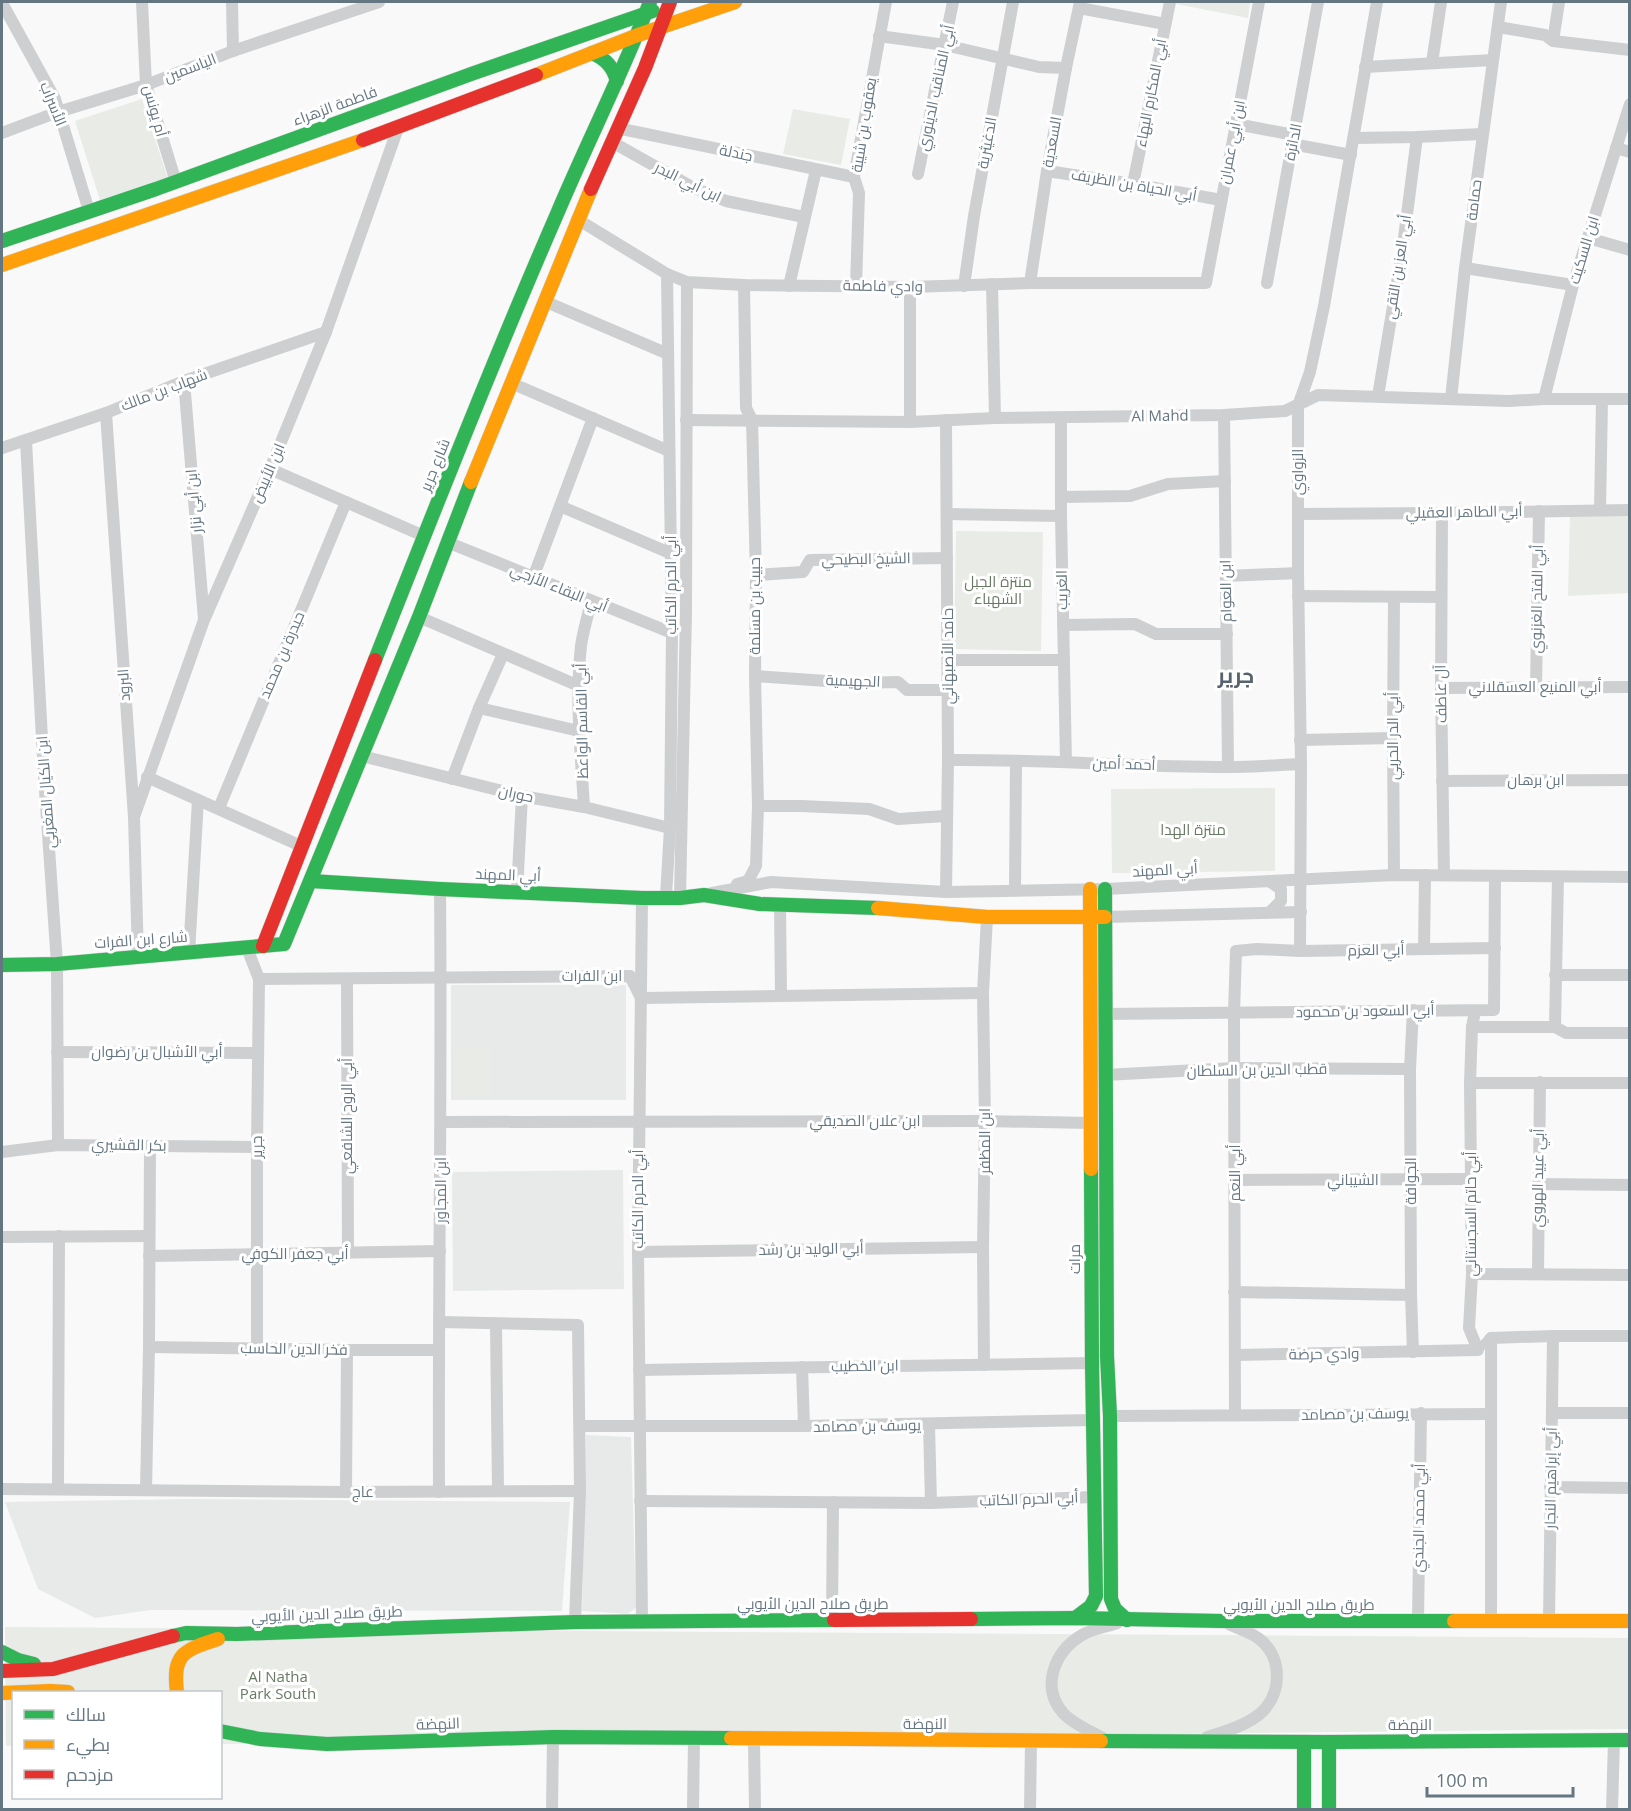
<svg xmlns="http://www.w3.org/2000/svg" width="1631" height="1811" font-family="'Open Sans',Cairo,sans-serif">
<rect width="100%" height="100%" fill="#f9f9f9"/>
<g fill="#e8e9e9">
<rect x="451" y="985" width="175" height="115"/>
<path d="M 623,1170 L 624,1289 L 453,1291 L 452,1172 Z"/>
<path d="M 586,1435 L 631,1437 L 636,1608 L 627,1614 L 582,1611 Z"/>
<path d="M 187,1499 L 570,1502 L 562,1611 L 151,1610 L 95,1618 L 38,1589 L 5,1502 Z"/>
</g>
<g fill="#e8ebe6">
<path d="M 1177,2 L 1250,2 L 1248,18 L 1176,4 Z"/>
<path d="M 142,99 L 168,179 L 100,200 L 75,121 Z"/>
<path d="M 793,109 L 850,119 L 841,165 L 783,154 Z"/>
<path d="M 1570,513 L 1629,513 L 1629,593 L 1568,596 Z"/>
<path d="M 956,531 L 1043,532 L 1041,651 L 954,649 Z"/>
<path d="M 1275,788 L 1275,871 L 1112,873 L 1111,789 Z"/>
<path d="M 454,1048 L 490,1048 L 490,1095 L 455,1095 Z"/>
<path d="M 5,1627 L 1629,1638 L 1629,1729 L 221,1744 L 220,1692 L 14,1692 L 13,1746 L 6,1746 Z"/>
</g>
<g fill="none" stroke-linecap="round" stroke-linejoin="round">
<defs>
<g id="fast">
<path d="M 592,53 C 606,59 613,67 617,81"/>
<path d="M 2,241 L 156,189 L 474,73 L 653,11"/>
<path d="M 375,660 C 434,511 493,361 557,214 C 587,143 622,74 650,2"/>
<path d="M 311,881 L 440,889 L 642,898 L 680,898 L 704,895 L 760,904 L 878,908"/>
<path d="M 1105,889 L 1107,1356 L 1110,1416 L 1111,1599 L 1115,1609 L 1127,1620"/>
<path d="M 2,965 L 57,964 L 284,944 L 419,617 L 471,482"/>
<path d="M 1075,1618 L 1091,1606 L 1096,1596 L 1092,1363 L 1091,1169"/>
<path d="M 971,1619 L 1075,1618 L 1221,1621 L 1454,1621"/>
<path d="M 173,1636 L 186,1633 L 237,1634 L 575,1622 L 834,1620"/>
<path d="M 2,1652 L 18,1660 L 34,1664"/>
<path d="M 220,1731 L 260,1739 L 327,1744 L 553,1737 L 731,1738"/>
<path d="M 1101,1741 L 1329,1742 L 1630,1740"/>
<path d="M 1304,1742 L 1304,1810"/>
<path d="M 1329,1742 L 1329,1810"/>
</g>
<g id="slow">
<path d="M 536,75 L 638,35 L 735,2"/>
<path d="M 2,265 L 363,140"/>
<path d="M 471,482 L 591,189"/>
<path d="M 1090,889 L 1091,1169"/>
<path d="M 878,908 L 987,917 L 1105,917"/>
<path d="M 1454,1621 L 1630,1621"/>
<path d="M 177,1692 C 172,1654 184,1650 218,1639"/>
<path d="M 2,1693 L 50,1691 L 68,1692"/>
<path d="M 731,1738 L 1101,1741"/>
</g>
<g id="jam">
<path d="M 363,140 L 536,75"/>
<path d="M 591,189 L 645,68 L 670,2"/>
<path d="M 263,946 L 375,660"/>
<path d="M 834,1620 L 971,1619"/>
<path d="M 2,1671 L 53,1669 L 173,1636"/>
</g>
</defs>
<use href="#fast" stroke="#d5d6d7" stroke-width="15"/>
<use href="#slow" stroke="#d5d6d7" stroke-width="15"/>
<use href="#jam" stroke="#d5d6d7" stroke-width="15"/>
<g stroke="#cecfd0" stroke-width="12">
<path d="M 142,2 L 146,85 L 176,182"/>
<path d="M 232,2 L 233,51"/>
<path d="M 2,3 L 55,99 L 89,211"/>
<path d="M 1079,8 L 1165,24"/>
<path d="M 1498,27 L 1545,35 L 1553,41 L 1630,50"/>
<path d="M 879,36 L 945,45 L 1039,67 L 1066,68"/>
<path d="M 1553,41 L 1559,2"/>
<path d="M 1432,63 L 1441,2"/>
<path d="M 1365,67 L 1493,60"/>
<path d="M 1236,124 L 1294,135"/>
<path d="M 617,128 L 854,177"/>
<path d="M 2,133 L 58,112 L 146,85 L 233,51 L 379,2"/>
<path d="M 1354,138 L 1417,137 L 1482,134"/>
<path d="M 612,142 L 692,187 L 726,201 L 804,217"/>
<path d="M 1292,144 L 1351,155"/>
<path d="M 1616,148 L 1630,152"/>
<path d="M 1047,171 L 1133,184 L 1221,200"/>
<path d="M 918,174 L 953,2"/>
<path d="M 1133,184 L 1170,2"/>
<path d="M 577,219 L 667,274 L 687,282 L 744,285 L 910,287 L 1030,283 L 1206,283 L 1259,2"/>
<path d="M 1588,238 L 1630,250"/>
<path d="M 1465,268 L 1573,285"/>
<path d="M 1030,283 L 1047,171 L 1066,68 L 1080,2"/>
<path d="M 1267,283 L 1318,2"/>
<path d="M 992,284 L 995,418"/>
<path d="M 789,286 L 816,170"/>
<path d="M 856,286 L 859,193 L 854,177 L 886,2"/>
<path d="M 964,286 L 974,216 L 1013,2"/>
<path d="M 910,287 L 910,422"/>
<path d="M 544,301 L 668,354"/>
<path d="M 184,381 L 204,619"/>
<path d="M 511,383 L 669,451"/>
<path d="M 1378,396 L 1402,253 L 1417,137"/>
<path d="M 1451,399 L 1465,268 L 1501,2"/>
<path d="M 1544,399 L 1573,285 L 1630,104"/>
<path d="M 106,413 L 134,817 L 138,957"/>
<path d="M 1224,415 L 1228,767"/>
<path d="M 1061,418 L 1061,516 L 1066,762"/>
<path d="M 686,420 L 910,422 L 995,418 L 1224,415 L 1285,411 L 1318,395 L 1509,401 L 1544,399 L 1630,399"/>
<path d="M 26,441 L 44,776 L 57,964 L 58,1145"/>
<path d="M 2,448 L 106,413 L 184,381 L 326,332"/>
<path d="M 270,469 L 424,536"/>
<path d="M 1061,497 L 1130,496 L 1168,484 L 1225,481"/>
<path d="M 560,506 L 672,554"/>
<path d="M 1600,510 L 1602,399"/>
<path d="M 1442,513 L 1441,688 L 1444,875"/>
<path d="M 947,514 L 1061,516"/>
<path d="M 1298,514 L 1442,513 L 1630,510"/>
<path d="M 447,542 L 672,633"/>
<path d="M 756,575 L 803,572 L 810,560 L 947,558"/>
<path d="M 1226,576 L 1298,573"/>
<path d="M 533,578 L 593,418"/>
<path d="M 1298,596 L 1441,597"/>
<path d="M 1394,597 L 1393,738 L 1394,875"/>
<path d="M 419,617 L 579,686"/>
<path d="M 1063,625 L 1135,624 L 1156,634 L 1227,634"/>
<path d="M 948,660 L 1063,660"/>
<path d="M 755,676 L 855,683 L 898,682 L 907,690 L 947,690"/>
<path d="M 1536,687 L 1539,511"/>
<path d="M 1441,688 L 1630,687"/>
<path d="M 479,708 L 579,731"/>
<path d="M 1300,740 L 1393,738"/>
<path d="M 362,756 L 522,796 L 584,807 L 670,828"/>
<path d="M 948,760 C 1041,759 1134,767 1228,767 C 1252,767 1277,765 1301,764"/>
<path d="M 147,777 L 301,846"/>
<path d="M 452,779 L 479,708 L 503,654"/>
<path d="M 1442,781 L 1630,780"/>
<path d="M 758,806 L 801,806 L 869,809 L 898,819 L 946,816"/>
<path d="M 584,807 C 581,754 575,699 581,646 C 583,631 588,616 591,601"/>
<path d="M 219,808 L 346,502"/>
<path d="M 134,817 L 204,620 L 270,469 L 326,332 L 398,128"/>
<path d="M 1269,881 L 1281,889 L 1281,901 L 1270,912"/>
<path d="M 737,884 L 748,881 L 756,866 L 758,806 L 755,676 L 756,575 L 752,420 L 746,408 L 744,285"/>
<path d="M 1015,890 L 1016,762"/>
<path d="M 517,892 L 522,796"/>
<path d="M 946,892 L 948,760 L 946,420"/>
<path d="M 712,893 L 771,882 L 946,892 L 1105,889 L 1394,875 L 1630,877"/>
<path d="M 666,896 L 670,828 L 672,633 L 667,274"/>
<path d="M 642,898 L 638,1252 L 642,1622"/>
<path d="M 680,898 L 686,612 L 687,282"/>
<path d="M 780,905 L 781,995"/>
<path d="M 1105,917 L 1301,912"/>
<path d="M 247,948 L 259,979 L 257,1147 L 257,1348"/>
<path d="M 1424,949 L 1425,875"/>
<path d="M 1300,951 L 1301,764 L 1298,573 L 1298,406 L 1310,372 L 1324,306 L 1377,2"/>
<path d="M 189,953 L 198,800"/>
<path d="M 1555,975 L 1630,975"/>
<path d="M 259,979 L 630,976 L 641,998 L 983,993"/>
<path d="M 347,979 L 348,1253"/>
<path d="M 1104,1014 L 1494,1010 L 1495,877"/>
<path d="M 1472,1027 L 1555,1027 L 1566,1033 L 1630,1033"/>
<path d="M 1555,1027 L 1558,877"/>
<path d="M 57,1052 L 258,1053"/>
<path d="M 1105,1075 L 1235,1068 L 1410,1069"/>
<path d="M 1470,1083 L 1630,1083"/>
<path d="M 441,1122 L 985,1121 L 1090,1123"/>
<path d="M 2,1152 L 58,1145 L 257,1147"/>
<path d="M 1235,1180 L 1471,1179"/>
<path d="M 1538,1184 L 1630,1185"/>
<path d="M 2,1237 L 149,1236"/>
<path d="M 638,1252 L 983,1247"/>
<path d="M 149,1256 L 440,1251"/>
<path d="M 1472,1274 L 1630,1275"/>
<path d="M 1538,1274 L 1540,1082"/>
<path d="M 1234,1292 L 1411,1295"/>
<path d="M 440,1322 L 578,1325 L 580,1491 L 575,1622"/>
<path d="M 496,1324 L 498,1491"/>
<path d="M 1491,1338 L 1491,1622"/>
<path d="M 1486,1344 L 1491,1338 L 1553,1336 L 1630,1336"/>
<path d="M 149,1347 L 347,1350 L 438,1350"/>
<path d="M 1413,1352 L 1411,1295 L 1410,1069 L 1413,1010"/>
<path d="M 1235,1355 L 1478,1350 L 1469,1328 L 1472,1274 L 1470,1083 L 1472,1027 L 1475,1011"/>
<path d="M 984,1365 L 983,1247 L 985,1121 L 983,993 L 987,917"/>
<path d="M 802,1367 L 804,1426"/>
<path d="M 639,1370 L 1092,1363"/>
<path d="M 1552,1413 L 1630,1413"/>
<path d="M 1235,1415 L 1234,1013 L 1236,951 L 1257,949 L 1300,951 L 1495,948"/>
<path d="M 1110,1416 L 1491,1414"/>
<path d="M 929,1425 L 931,1503"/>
<path d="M 580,1426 L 804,1426 L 1093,1420"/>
<path d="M 1550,1487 L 1630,1488"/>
<path d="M 58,1488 L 59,1236"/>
<path d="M 2,1489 L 346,1492 L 580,1491"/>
<path d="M 146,1490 L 149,1347 L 150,1146"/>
<path d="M 346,1492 L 347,1350"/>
<path d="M 439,1492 C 438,1291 442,1090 440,889"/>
<path d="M 640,1501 L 931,1503 L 1094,1497"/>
<path d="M 832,1620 L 833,1502"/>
<path d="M 1549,1620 L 1553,1336"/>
<path d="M 1418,1622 L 1421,1413"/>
<path d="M 1207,1737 C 1225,1732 1248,1725 1262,1712 C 1283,1691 1282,1655 1258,1638 C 1250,1632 1238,1629 1229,1624"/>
<path d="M 754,1740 L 755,1810"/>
<path d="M 1106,1740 C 1093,1732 1074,1725 1063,1713 C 1040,1686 1055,1651 1082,1635 C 1092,1629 1106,1627 1117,1623"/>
<path d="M 552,1810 L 553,1737"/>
<path d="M 693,1810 L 694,1739"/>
<path d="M 1030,1810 L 1031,1741"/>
<path d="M 1612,1810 L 1614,1740"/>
</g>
<use href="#fast" stroke="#30b455" stroke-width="14"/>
<use href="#slow" stroke="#ff9f0a" stroke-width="14"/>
<use href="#jam" stroke="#e5322d" stroke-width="14"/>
</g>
<g text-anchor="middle" stroke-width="6" stroke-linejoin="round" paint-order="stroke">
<g font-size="15" fill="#657683" stroke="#fff">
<text transform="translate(190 68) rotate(-21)" y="5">الياسمين</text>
<text transform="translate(936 88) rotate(-78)" y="5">أبي المناقب الدينوري</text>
<text transform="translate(1151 93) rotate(-79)" y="5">أبي المكارم البهاء</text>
<text transform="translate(53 104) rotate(68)" y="5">الأسراب</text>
<text transform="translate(335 106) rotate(-20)" y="5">فاطمة الزهراء</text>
<text transform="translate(155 111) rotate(75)" y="5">أم يونس</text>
<text transform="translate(864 125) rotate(-81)" y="5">يعقوب بن شيبة</text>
<text transform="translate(1052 142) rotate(-80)" y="5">السعدية</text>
<text transform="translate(1232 142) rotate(-79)" y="5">ابن أبي عمران</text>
<text transform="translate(1293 142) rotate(-79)" y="5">الدائرة</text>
<text transform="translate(987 143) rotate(-80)" y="5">الدغيثرية</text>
<text transform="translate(736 153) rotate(12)" y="5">جندلة</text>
<text transform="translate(688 182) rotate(26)" y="5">ابن أبي البدر</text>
<text transform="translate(1134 185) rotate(10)" y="5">أبي الحياة بن الظريف</text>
<text transform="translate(1474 200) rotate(-83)" y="5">حمامة</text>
<text transform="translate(1584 250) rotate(-73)" y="5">ابن السكيت</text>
<text transform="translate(1398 267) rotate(-81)" y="5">أبي العز بن التقي</text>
<text transform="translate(883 286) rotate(1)" y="5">وادي فاطمة</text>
<text transform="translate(164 390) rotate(-21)" y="5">شهاب بن مالك</text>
<text transform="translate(1160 416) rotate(-1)" y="5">Al Mahd</text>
<text transform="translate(435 465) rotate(-68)" y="5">شارع جرير</text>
<text transform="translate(1298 472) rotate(-90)" y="5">الزواوي</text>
<text transform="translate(268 473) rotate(-67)" y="5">ابن الأبيض</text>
<text transform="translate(194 501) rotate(-95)" y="5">ابن أبي نزار</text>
<text transform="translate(1464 512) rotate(-1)" y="5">أبي الطاهر العقيلي</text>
<text transform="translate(866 559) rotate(-1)" y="5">الشيخ البطيحي</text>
<text transform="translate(671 585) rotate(-90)" y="5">أبي الحرم الكاتب</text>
<text transform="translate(559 588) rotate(22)" y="5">أبي البقاء الأزجي</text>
<text transform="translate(1062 590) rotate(-91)" y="5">الغريب</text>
<text transform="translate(1226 591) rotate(-91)" y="5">ابن العوام</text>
<text transform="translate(1537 599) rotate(-89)" y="5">أبي الفتح الغزنوي</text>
<text transform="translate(755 606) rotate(-90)" y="5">حبيب بن مسلمة</text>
<text transform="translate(282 655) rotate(-67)" y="5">حيدرة بن محمد</text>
<text transform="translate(948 656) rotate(-90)" y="5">حامد الأصبهاني</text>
<text transform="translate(853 681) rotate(2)" y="5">الجهيمية</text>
<text transform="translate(124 685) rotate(-94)" y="5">البرود</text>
<text x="1535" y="692">أبي المنيع العسقلاني</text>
<text transform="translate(1441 694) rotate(-91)" y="5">آل عاطف</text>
<text transform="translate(582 721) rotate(-91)" y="5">أبي القاسم الواعظ</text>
<text transform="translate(1393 736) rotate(-90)" y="5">أبي الدر الحربي</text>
<text transform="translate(1124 764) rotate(2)" y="5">أحمد أمين</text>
<text x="1536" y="785">ابن برهان</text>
<text transform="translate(46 792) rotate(-94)" y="5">ابن الكيال المغربي</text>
<text transform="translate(516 794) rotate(12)" y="5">حوران</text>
<text transform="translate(1165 870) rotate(-3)" y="5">أبي المهند</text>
<text transform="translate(508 875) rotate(2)" y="5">أبي المهند</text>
<text transform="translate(141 940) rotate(-4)" y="5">شارع ابن الفرات</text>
<text transform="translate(1376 950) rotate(-1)" y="5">أبي العزم</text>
<text x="592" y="981">ابن الفرات</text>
<text transform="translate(1365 1011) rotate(-1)" y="5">أبي السعود بن محمود</text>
<text x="157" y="1057">أبي الأشبال بن رضوان</text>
<text transform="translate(1257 1070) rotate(-1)" y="5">قطب الدين بن السلطان</text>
<text transform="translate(347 1116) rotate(-90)" y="5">أبي الروح الشافعي</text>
<text x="865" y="1126">ابن علان الصديقي</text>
<text transform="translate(985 1141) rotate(-90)" y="5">ابن المظفر</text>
<text transform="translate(129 1145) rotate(1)" y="5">بكر القشيري</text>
<text transform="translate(257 1147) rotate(-90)" y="5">جرير</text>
<text transform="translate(1235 1173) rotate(-90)" y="5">أبي النعم</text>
<text transform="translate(1538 1178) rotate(-89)" y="5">أبي عبيد الهروي</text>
<text x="1353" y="1185">الشيباني</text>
<text transform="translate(1411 1181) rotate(-90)" y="5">الجوافة</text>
<text transform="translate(441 1190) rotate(-90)" y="5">ابن المجاور</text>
<text transform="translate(638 1199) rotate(-90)" y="5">أبي الحرم الكاتب</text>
<text transform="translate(1471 1214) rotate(-90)" y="5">أبي حاتم السجستاني</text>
<text transform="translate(811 1249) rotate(-1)" y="5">أبي الوليد بن رشد</text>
<text x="295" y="1259">أبي جعفر الكوفي</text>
<text transform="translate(1075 1259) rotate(-90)" y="5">مرات</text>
<text transform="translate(294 1349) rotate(1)" y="5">فخر الدين الحاسب</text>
<text transform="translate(1324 1354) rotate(-1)" y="5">وادي حرضة</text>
<text transform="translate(865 1366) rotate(-1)" y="5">ابن الخطيب</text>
<text transform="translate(1355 1414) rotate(-1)" y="5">يوسف بن مصامد</text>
<text transform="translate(867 1426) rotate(-1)" y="5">يوسف بن مصامد</text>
<text transform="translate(1551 1478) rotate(-89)" y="5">أبي إبراهيم النجار</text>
<text x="363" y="1497">عاج</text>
<text transform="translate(1029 1499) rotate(-2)" y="5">أبي الحرم الكاتب</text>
<text transform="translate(1419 1518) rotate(-89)" y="5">أبي محمد الجندي</text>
<text x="813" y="1609">طريق صلاح الدين الأيوبي</text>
<text x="1299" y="1610">طريق صلاح الدين الأيوبي</text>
<text transform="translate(327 1614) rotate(-2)" y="5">طريق صلاح الدين الأيوبي</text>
<text transform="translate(438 1724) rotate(-2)" y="5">النهضة</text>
<text x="925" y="1729">النهضة</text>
<text x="1410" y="1730">النهضة</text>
</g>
<g font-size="15" fill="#687a64" stroke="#fff">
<text x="998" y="587">منتزة الجبل<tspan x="998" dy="17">الشهباء</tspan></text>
<text x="1193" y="835">منتزة الهدا</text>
<text x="278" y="1682">Al Natha<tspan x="278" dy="17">Park South</tspan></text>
</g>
<g font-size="21" font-weight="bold" fill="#57646e" stroke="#fff">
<text x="1236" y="683">جرير</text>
</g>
</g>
<rect width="1631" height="1811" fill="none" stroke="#657683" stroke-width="6"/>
<rect x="12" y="1691" width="210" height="108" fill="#ffffff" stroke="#c1c8cd" stroke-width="1.5"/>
<rect x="24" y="1710" width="30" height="9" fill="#30b455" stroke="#c1c8cd" stroke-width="1.5"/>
<text x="66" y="1721" font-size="18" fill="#657683">سالك</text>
<rect x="24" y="1740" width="30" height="9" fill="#ff9f0a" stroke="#c1c8cd" stroke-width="1.5"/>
<text x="66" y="1751" font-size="18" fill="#657683">بطيء</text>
<rect x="24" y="1770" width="30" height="9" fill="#e5322d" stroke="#c1c8cd" stroke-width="1.5"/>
<text x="66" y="1781" font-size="18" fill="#657683">مزدحم</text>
<path d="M1427 1787v9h146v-9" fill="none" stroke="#657683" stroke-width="3"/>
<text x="1436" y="1787" font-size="18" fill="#657683" stroke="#ffffff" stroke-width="4.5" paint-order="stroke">100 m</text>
</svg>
